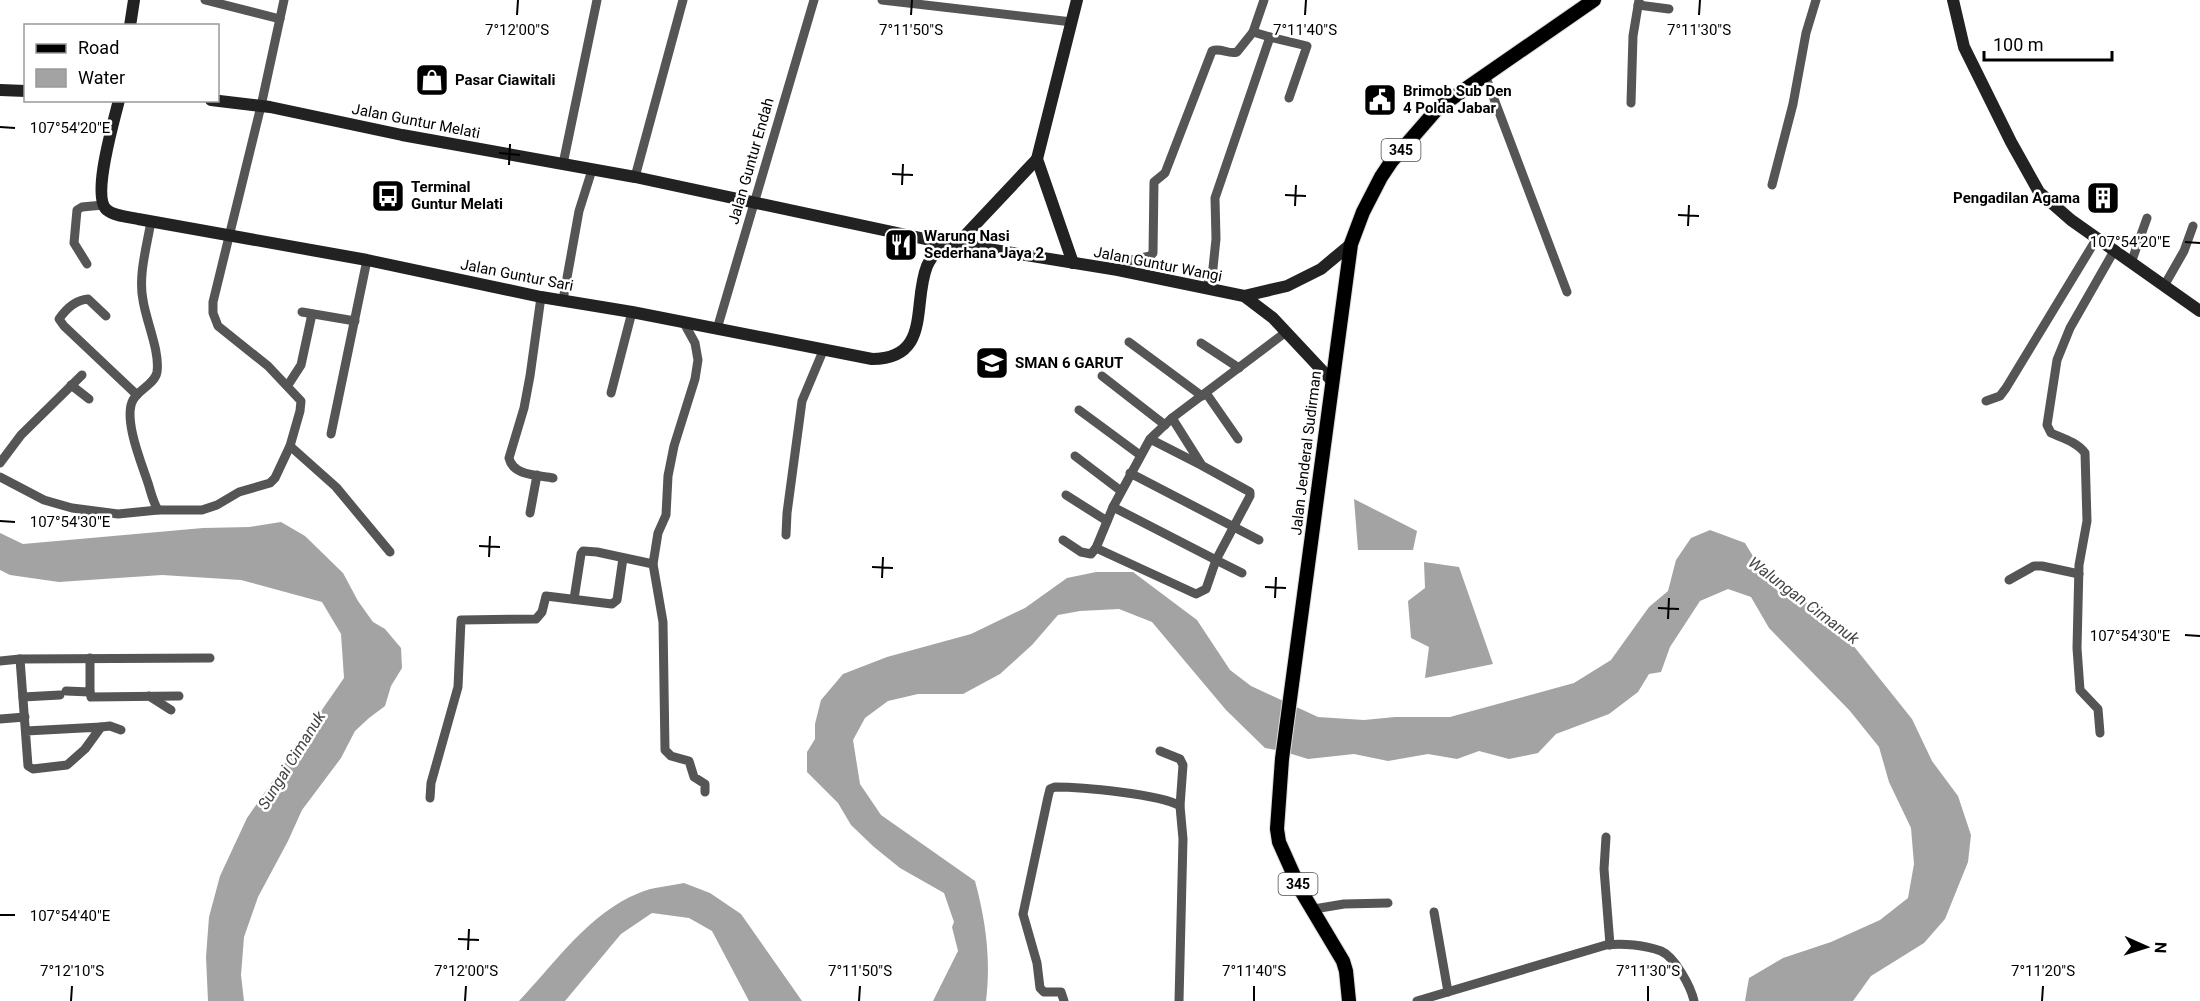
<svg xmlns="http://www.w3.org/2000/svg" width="2200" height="1001" font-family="Roboto,sans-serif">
<rect width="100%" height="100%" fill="#fff"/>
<g fill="#a3a3a3">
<path d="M 1354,499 L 1417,531 L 1413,550 L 1358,550 Z"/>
<path d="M 281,522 L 305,536 L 343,573 L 358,601 L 373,622 L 385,629 L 401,648 L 402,668 L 391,686 L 385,706 L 369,718 L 355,731 L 341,758 L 302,810 L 288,841 L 258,897 L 244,937 L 241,975 L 244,1001 L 208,1001 L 206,957 L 209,917 L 220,876 L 247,818 L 344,678 L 341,634 L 322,602 L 241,580 L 162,575 L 59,582 L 10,575 L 0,570 L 0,533 L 23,544 L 203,528 L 249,527 Z"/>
<path d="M 1710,530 L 1745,543 L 1765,576 L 1832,619 L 1912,719 L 1932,761 L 1958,796 L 1971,835 L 1968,862 L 1945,919 L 1924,943 L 1871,976 L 1853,1001 L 1745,1001 L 1749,978 L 1783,958 L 1831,942 L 1880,920 L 1908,898 L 1914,864 L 1911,828 L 1889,782 L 1879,747 L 1850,711 L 1769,628 L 1751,597 L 1728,589 L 1700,601 L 1670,647 L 1661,672 L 1649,674 L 1638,692 L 1609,714 L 1556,734 L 1538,753 L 1509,759 L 1479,751 L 1457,759 L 1428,754 L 1388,761 L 1354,754 L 1308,759 L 1282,751 L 1265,748 L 1226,710 L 1152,622 L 1119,609 L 1080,611 L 1058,615 L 1032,645 L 1000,674 L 963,694 L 918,694 L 888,701 L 865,718 L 853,740 L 860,784 L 881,815 L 975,881 C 986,922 991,959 986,1001 L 933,1001 L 958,951 L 952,927 L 954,922 L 944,893 L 900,868 L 874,847 L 851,825 L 838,803 L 807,772 L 807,752 L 815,739 L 815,724 L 821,700 L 843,674 L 887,657 L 971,634 L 1025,608 L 1067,578 L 1096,572 L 1133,572 L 1197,620 L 1230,670 L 1251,686 L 1318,717 L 1364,720 L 1395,717 L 1450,717 L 1574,683 L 1611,660 L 1649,607 L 1668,591 L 1676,560 L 1691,538 Z"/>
<path d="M 1424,562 L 1459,567 L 1493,664 L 1425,678 L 1429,647 L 1411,638 L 1408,601 L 1425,588 Z"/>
<path d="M 684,883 L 710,893 L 741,914 L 802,1001 L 749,1001 L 712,931 L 689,918 L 652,913 L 621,934 L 565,1001 L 519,1001 C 555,963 589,913 639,893 C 652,887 670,886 684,883 Z"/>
</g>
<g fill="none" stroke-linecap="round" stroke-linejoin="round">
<defs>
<path id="primary" d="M 1349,1001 L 1346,971 L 1343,961 L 1300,889 L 1279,842 L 1277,829 L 1282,759 L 1351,244 L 1363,212 L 1381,177 L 1391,162 L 1438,108 L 1594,0"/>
</defs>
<use href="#primary" stroke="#dbdbdb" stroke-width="16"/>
<g stroke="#555" stroke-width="9">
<path d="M 205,0 L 280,19"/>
<path d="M 882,0 L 1072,22"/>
<path d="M 1638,5 L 1669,9"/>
<path d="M 1270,37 L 1307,46 L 1289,98"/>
<path d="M 1485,75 L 1567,292"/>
<path d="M 1631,103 L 1633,36 L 1639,0"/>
<path d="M 563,164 L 597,0"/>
<path d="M 635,177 L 683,0"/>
<path d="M 1772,185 L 1793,104 L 1806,33 L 1816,0"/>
<path d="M 151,221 C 147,246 138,275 143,300 C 146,321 160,351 157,372 C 155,384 139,389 133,400 C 123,418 141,462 147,480 C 151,491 152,500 158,510"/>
<path d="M 2131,263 L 2147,218"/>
<path d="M 87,264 L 74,243 L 77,210 L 82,207 L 103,205"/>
<path d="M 1118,270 L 1128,261 L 1150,256 L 1153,253 L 1154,182 L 1165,173 L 1212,51 C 1220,47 1229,55 1237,52 L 1253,32 L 1264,0"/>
<path d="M 2164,286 L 2184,251 L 2193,226"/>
<path d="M 1206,289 L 1213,268 L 1216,239 L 1215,198 L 1270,37 L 1253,32"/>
<path d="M 541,297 L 530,376 L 524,408 L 509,458 C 513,476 538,475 553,478"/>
<path d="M 563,300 L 579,211 L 592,170"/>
<path d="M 302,312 L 355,321"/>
<path d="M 106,316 L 88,299 C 76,300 66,309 59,319 L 64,326 L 137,395"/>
<path d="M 684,323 L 695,343 L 698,360 L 695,379 L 674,446 L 668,476 L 666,515 L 658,533 L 653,564 L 663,622 L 665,750 L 671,756 L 689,761 L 694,777 L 705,784 L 705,792"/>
<path d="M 717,329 L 814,0"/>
<path d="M 1129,342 L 1202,396"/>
<path d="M 1201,343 L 1239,368"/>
<path d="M 1102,376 L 1165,425"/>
<path d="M 71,385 L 89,399"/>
<path d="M 288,385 L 301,365 L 312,314"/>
<path d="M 611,393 L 632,312"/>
<path d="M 1206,393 L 1238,439"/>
<path d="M 1986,401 L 2000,396 L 2006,388 L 2097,238"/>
<path d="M 1079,410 L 1140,455"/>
<path d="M 1172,418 L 1201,464"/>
<path d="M 331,434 L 367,260"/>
<path d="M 1150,439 L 1201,465 L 1250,492 L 1250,496 L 1216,560 L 1113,507 L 1150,439 L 1172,418 L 1286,332"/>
<path d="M 290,446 L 336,487 L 390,552"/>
<path d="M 1075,456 L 1121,491"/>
<path d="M 0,463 L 21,435 L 82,375"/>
<path d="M 1130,473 L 1259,540"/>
<path d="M 0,477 L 44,500 L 72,508 L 118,514 L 158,510 L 202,510 L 217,505 L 239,492 L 270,483 L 275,478 L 290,446 L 300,411 L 301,401 L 268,366 L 218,326 L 213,313 L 213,302 L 261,106 L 284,0"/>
<path d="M 1066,495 L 1107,521"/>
<path d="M 1113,507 L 1096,548 L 1196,594 L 1206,589 L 1216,560 L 1242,573"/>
<path d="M 530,513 L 537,475"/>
<path d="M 786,535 L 787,513 L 802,401 L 823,351"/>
<path d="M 1063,540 L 1081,552 L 1091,554 L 1096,548"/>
<path d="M 2009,580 L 2034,566 L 2042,566 L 2079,574"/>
<path d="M 574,599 L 581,554 L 583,551 L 597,552 L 653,564"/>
<path d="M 20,659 L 210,658"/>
<path d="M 0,661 L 20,659 L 28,766 L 33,769 L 67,765 L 85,749 L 101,727 L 26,731"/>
<path d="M 66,691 L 90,692 L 90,658"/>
<path d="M 90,692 L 91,697 L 179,696"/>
<path d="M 149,696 L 171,710"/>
<path d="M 23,697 L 60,695"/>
<path d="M 0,719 L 25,717"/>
<path d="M 101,727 L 110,726 L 121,730"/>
<path d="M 2100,733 L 2098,709 L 2080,690 L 2077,648 L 2079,565 L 2087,521 L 2085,453 C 2077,442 2062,438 2051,433 L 2047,425 L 2057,360 L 2070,328 L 2114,251"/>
<path d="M 1160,751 L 1180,759 L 1183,765 L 1180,806"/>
<path d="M 430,798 L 431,783 L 458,687 L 461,620 L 536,619 L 542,612 L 546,596 L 612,604 L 617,600 L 623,558"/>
<path d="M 1606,837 L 1604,869 L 1610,945"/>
<path d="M 1314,909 L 1344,904 L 1388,903"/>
<path d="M 1434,912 L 1448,992"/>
<path d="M 1064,1001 L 1061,992 L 1044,992 L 1040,988 L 1037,963 L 1023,914 L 1048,797 L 1050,789 L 1055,787 C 1080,787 1161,794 1180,806 L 1183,839 L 1179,1001"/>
<path d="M 1417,1001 L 1606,945 C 1623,943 1645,945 1661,951 C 1675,957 1691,987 1694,1001"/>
</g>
<g stroke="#222" stroke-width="12">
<path d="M 1953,0 L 1964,47 L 2011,142 L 2039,192 L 2071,220 L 2200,311"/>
<path d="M 130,26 L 134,0"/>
<path d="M 0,90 L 26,91"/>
<path d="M 119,100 C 114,121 91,197 107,210 C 114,216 129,217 138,219 L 367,260 L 541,297 L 632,312 L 872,359 C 932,359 912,303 927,266 C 931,257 937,250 944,243 L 957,244 L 1118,270 L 1244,296 L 1273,318 L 1332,381"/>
<path d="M 211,100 L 270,107 L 402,135 L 635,177 L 944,243"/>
<path d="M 957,244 L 1037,159"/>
<path d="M 1073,263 L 1037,159 L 1077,0"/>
<path d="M 1244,296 L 1287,286 L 1321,269 L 1351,244"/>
</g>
<use href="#primary" stroke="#000" stroke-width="14"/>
</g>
<path fill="none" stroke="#000" stroke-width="2" d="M 517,15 L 518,0M 911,15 L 912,0M 1305,15 L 1306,0M 1699,15 L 1700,0M 0,127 L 15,128M 499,153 L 520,155M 509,165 L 510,144M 892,174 L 913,175M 902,185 L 903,164M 1285,195 L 1306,196M 1295,206 L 1296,185M 1678,215 L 1699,216M 1688,226 L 1689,205M 2185,242 L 2200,243M 0,521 L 15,522M 479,546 L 500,547M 489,557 L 490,536M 872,567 L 893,568M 882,578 L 883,557M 1265,587 L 1286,588M 1275,598 L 1276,577M 1658,608 L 1679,609M 1668,619 L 1669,598M 2185,635 L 2200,636M 0,915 L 15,915M 458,939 L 479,940M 468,950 L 469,929M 71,1001 L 72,986M 465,1001 L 466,986M 859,1001 L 860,986M 1254,1001 L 1254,986M 1648,1001 L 1648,986M 2042,1001 L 2043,986"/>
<defs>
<symbol id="shop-square" viewBox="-11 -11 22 22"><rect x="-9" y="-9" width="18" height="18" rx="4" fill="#000" stroke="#fff"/><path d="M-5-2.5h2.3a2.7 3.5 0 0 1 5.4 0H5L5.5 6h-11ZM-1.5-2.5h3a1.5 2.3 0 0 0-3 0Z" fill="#fff"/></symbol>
<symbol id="civic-square" viewBox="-11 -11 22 22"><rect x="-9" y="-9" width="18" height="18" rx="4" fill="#000" stroke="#fff"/><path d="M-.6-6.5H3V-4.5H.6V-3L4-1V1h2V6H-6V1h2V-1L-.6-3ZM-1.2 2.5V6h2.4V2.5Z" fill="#fff"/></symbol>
<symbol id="bus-square" viewBox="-11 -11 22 22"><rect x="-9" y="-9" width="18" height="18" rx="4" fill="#000" stroke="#fff"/><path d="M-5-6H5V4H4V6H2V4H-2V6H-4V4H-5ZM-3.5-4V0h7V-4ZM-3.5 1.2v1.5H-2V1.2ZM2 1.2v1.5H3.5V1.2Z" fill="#fff"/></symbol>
<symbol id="building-square" viewBox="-11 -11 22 22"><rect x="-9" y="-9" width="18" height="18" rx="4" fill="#000" stroke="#fff"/><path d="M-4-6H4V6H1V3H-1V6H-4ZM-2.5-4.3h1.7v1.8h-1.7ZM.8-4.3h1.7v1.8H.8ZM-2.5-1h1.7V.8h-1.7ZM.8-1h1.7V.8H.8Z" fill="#fff"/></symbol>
<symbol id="restaurant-square" viewBox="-11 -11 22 22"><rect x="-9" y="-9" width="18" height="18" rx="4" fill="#000" stroke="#fff"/><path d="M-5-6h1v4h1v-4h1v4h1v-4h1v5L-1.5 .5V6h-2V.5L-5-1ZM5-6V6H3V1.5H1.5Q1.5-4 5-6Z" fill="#fff"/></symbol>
<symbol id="school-square" viewBox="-11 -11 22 22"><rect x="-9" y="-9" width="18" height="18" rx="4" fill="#000" stroke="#fff"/><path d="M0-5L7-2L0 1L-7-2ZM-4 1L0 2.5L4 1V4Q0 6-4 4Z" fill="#fff"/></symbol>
</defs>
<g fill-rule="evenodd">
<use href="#shop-square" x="413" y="61" width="38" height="38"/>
<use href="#civic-square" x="1361" y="81" width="38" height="38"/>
<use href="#bus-square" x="369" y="177" width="38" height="38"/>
<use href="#building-square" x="2084" y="179" width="38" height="38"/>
<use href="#restaurant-square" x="882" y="226" width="38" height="38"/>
<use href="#school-square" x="973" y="344" width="38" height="38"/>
</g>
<g text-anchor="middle" stroke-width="5" stroke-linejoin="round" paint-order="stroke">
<g fill="#fff" stroke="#4c4c4c" stroke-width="1.5">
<rect x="1381.5" y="139" width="39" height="22" rx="4.5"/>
<rect x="1278.5" y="873" width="39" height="22" rx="4.5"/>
</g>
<g font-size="14" font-weight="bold" fill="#000">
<text x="1401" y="155">345</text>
<text x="1298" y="889">345</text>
</g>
<g font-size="15" font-weight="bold" fill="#000" stroke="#fff" text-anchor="start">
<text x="455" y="85">Pasar Ciawitali</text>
<text x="1403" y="96">Brimob Sub Den<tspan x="1403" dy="17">4 Polda Jabar</tspan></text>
<text x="411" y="192">Terminal<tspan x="411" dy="17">Guntur Melati</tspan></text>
<text x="2080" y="203" text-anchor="end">Pengadilan Agama</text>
<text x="924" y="241">Warung Nasi<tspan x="924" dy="17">Sederhana Jaya 2</tspan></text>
<text x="1015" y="368">SMAN 6 GARUT</text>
</g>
<g font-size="15" fill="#000" stroke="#fff">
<text transform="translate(416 121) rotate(11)" y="5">Jalan Guntur Melati</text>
<text transform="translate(751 161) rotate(-74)" y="5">Jalan Guntur Endah</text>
<text transform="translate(1158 264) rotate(11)" y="5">Jalan Guntur Wangi</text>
<text transform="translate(517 275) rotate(11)" y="5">Jalan Guntur Sari</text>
<text transform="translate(1306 453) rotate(-83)" y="5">Jalan Jenderal Sudirman</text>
</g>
<g font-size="16" font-style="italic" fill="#444" stroke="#fff">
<text transform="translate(1804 600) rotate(37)" y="6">Walungan Cimanuk</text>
<text transform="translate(291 760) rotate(-58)" y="6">Sungai Cimanuk</text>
</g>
</g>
<g font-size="15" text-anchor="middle" fill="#000" stroke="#fff" stroke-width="5" stroke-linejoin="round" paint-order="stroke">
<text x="517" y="35">7°12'00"S</text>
<text x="911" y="35">7°11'50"S</text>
<text x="1305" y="35">7°11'40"S</text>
<text x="1699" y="35">7°11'30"S</text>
<text x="70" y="133">107°54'20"E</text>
<text x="2130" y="247">107°54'20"E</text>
<text x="70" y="527">107°54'30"E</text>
<text x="2130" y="641">107°54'30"E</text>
<text x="70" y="921">107°54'40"E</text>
<text x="72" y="976">7°12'10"S</text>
<text x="466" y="976">7°12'00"S</text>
<text x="860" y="976">7°11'50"S</text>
<text x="1254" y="976">7°11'40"S</text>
<text x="1648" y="976">7°11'30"S</text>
<text x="2043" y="976">7°11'20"S</text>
</g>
<rect x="24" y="24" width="195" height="78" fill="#ffffff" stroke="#999999" stroke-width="1.5"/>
<rect x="36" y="44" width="30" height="9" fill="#000000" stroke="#999999" stroke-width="1.5"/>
<text x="78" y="54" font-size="18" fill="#000000">Road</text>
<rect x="36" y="69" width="30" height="18" fill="#a3a3a3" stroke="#999999" stroke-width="1.5"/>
<text x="78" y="84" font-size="18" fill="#000000">Water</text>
<g transform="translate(2146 947) rotate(93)" stroke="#ffffff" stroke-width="4.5" paint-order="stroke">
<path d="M0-4.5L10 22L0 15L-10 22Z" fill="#000000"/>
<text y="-9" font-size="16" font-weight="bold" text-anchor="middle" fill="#000000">N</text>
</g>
<path d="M1984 51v9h128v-9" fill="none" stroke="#000000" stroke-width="3"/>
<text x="1993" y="51" font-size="18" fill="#000000" stroke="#ffffff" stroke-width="4.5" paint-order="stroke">100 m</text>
</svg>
